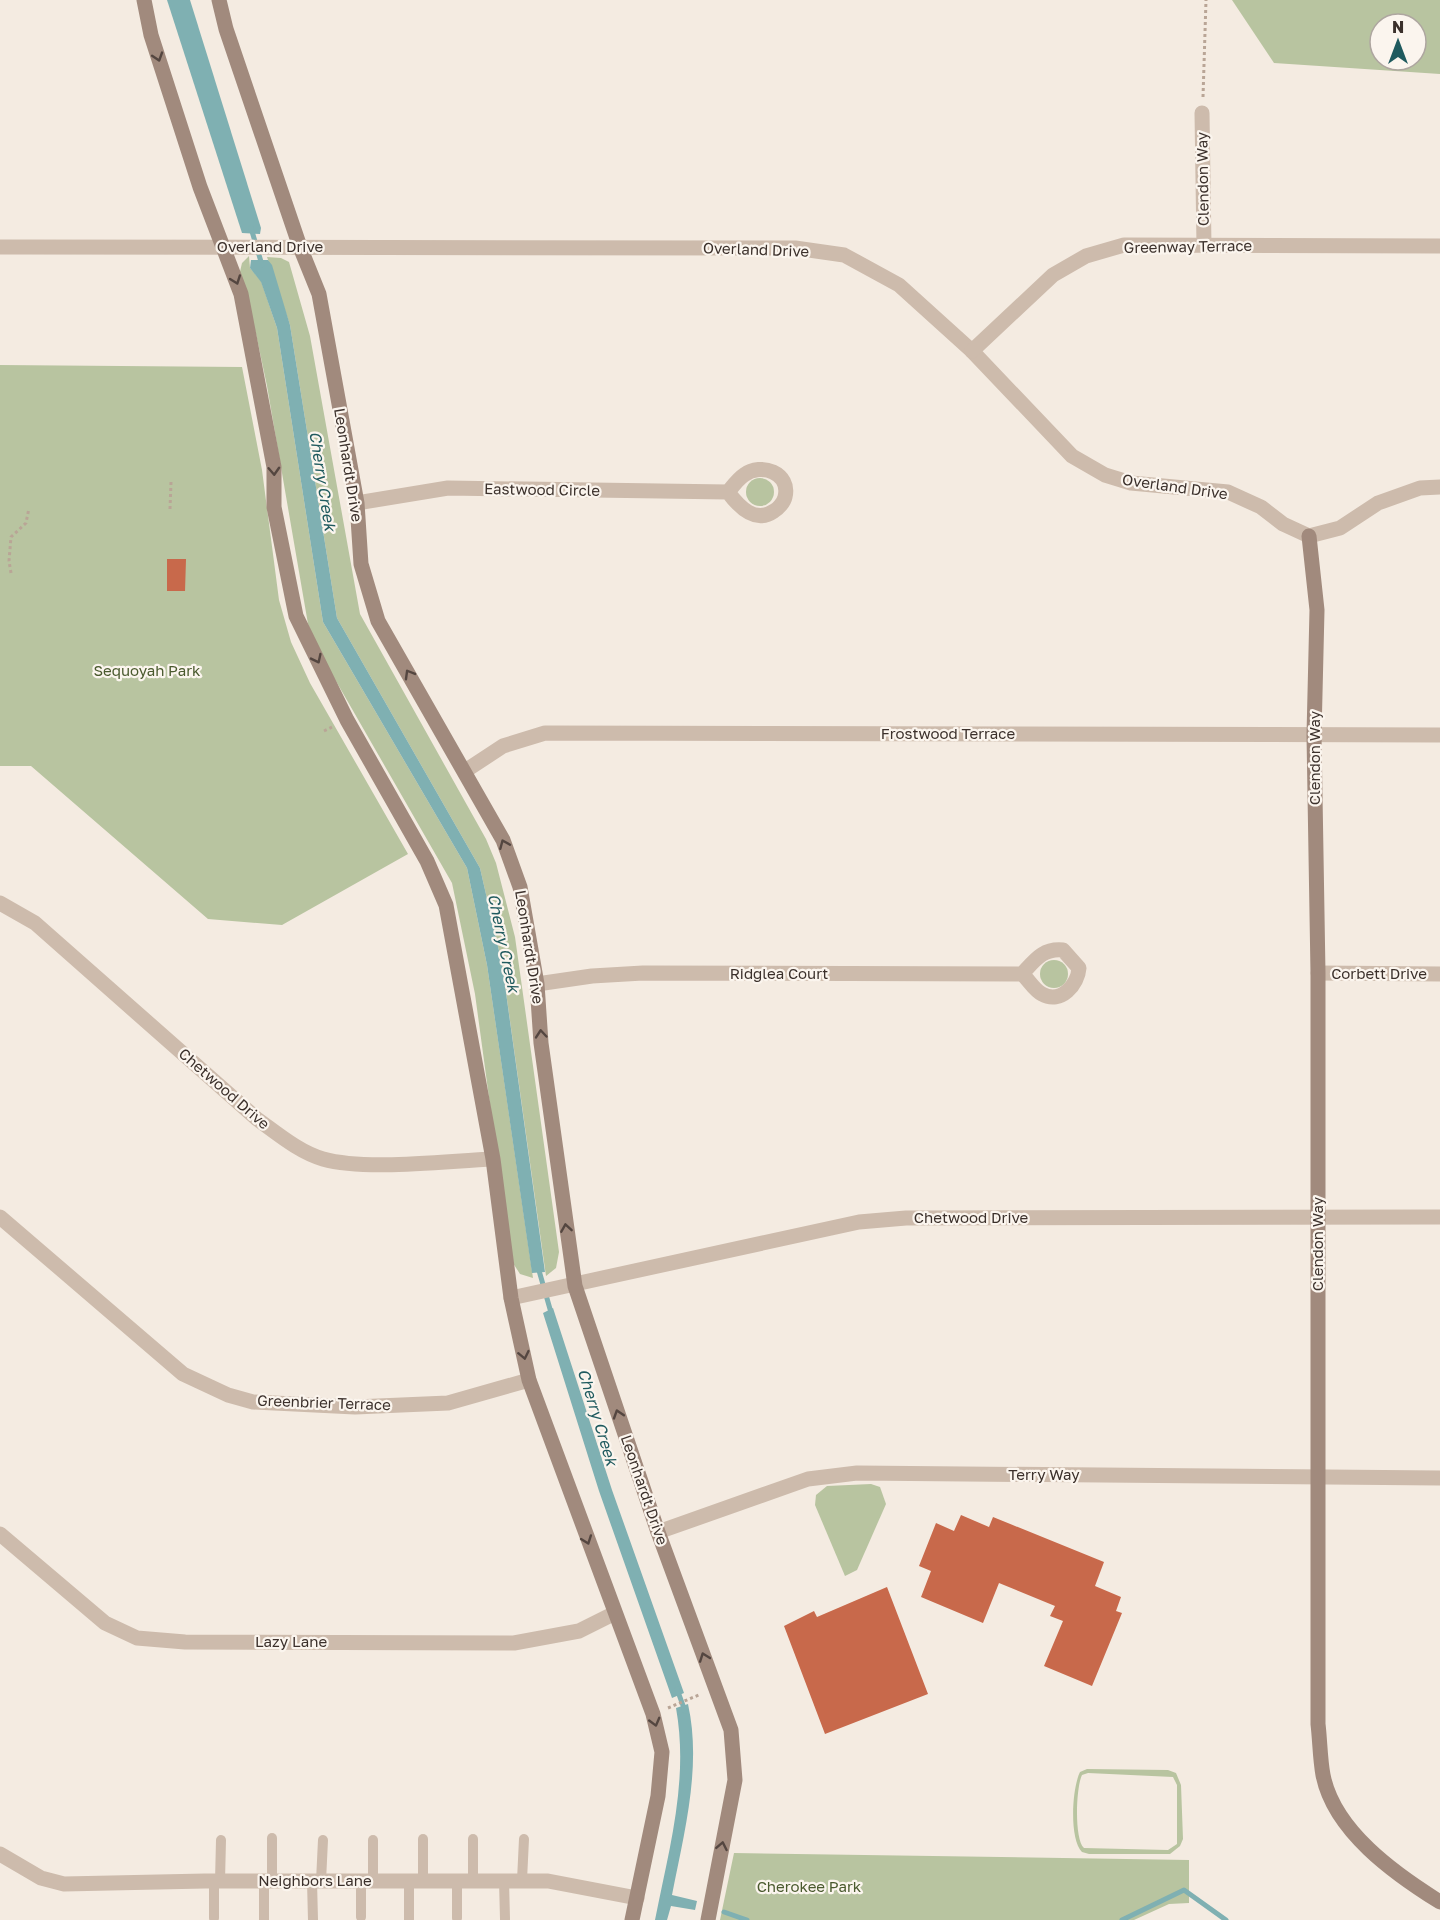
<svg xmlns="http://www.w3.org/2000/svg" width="1440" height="1920" font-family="'Golos Text',sans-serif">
<rect width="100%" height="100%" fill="#f4ebe1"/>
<g fill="#b8c4a0" fill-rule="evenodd">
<path d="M 1232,0 L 1440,0 L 1440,74 L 1274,63 ZM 1380,24 L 1416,24 L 1416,60 L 1380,60 Z"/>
<path d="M 249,256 L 250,268 L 261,281 L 277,328 L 323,622 L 467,868 L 487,965 L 533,1278 L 520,1274 L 511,1260 L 475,994 L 452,883 L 321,655 L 308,624 L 267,386 L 256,334 L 239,276 L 242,263 Z"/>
<path d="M 267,257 L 281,258 L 289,262 L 310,336 L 360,614 L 486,839 L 496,863 L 515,937 L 559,1252 L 556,1268 L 546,1276 L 502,964 L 480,868 L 337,618 L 290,325 Z"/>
<path d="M 0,365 L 242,367 L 262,470 L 279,600 L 291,642 L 310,683 L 408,854 L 282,925 L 208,919 L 31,766 L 0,766 Z"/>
<circle cx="760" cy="492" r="14"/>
<circle cx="1054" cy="974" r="14"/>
<path d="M 871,1484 L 880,1487 L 886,1504 L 857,1570 L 845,1576 L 815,1505 L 816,1495 L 827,1486 Z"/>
<path d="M 1087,1769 L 1168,1770 L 1176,1773 L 1181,1785 L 1183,1839 L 1180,1846 L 1170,1854 L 1089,1854 L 1082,1852 C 1069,1839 1072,1788 1080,1772 ZM 1088,1773 L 1173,1777 L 1177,1785 L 1177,1844 L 1168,1850 L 1084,1848 C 1074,1839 1076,1787 1082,1775 Z"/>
<path d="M 734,1853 L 1189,1860 L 1189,1903 L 1169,1904 L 1134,1920 L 720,1920 Z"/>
</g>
<g fill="#7fb0b2">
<path d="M 167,0 L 190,0 L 261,228 L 260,234 L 242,233 Z"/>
<path d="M 251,260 L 268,260 L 272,265 L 290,325 L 337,618 L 480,868 L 502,964 L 545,1272 L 532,1273 L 487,965 L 467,868 L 323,622 L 277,328 L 261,282 L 250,268 Z"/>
<path d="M 553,1308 L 612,1490 L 684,1693 L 672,1698 L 599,1491 L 543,1313 Z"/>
<path d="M 688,1704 C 702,1767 684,1833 672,1895 L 697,1901 L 695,1910 L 671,1906 L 667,1920 L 655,1920 C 669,1849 689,1780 676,1708 Z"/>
</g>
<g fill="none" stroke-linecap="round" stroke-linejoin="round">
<g stroke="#7fb0b2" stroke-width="5">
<path d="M 251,228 L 262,265"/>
<path d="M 538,1267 L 552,1316"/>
<path d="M 677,1689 L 685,1711"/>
<path d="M 724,1912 L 747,1920"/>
<path d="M 1122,1920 L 1184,1890 L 1226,1920"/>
</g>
</g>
<g fill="#c8694b">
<path d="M 167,559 L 186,559 L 185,591 L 167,591 Z"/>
<path d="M 961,1515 L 989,1527 L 993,1517 L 1104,1562 L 1095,1586 L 1121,1597 L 1116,1611 L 1122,1613 L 1092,1686 L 1044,1666 L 1063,1621 L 1050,1616 L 1055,1606 L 999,1583 L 983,1623 L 921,1597 L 931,1571 L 919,1566 L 936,1523 L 954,1531 Z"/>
<path d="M 887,1587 L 928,1694 L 825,1734 L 784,1626 L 814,1611 L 817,1617 Z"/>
</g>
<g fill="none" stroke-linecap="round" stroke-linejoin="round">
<g stroke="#b9a596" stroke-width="3" stroke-dasharray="3 3" stroke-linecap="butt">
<path d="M 1203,97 L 1206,0"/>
<path d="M 170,509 L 171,482"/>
<path d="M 11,573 L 9,561 L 11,537 L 26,523 L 29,508"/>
<path d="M 324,731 L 332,727"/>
<path d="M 668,1708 L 701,1694"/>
</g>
<g stroke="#cdbbac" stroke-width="10">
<path d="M 272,1838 L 272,1881"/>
<path d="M 423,1839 L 423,1880"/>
<path d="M 473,1839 L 473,1880"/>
<path d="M 373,1840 L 373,1881"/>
<path d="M 504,1880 L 505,1919"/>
<path d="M 522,1880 L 524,1839"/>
<path d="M 214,1881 L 214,1918"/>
<path d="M 220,1881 L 221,1840"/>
<path d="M 312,1881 L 313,1920"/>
<path d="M 321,1881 L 323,1840"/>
<path d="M 361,1881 L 361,1917"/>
<path d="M 409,1881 L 409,1919"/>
<path d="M 457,1918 L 457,1880"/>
<path d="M 264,1920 L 264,1881"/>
</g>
<g stroke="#cdbbac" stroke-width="15">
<path d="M 1202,113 L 1204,246"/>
<path d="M 0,247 L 795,248 L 844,255 L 899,285 L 972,351 L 1072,456 L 1105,475 L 1131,483 L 1228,492 L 1261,507 L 1283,524 L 1309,536 L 1340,528 L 1378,503 L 1420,488 L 1440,487"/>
<path d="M 972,351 L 1053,275 L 1086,256 L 1124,245 L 1440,246"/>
<path d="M 357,503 L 448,488 L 728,492 C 739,507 755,524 774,511 C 778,509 784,502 785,497 C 791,473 761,462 744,475 C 738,479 733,486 728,492"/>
<path d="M 465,771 L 503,746 L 545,733 L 1440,735"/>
<path d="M 0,903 L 35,923 L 257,1119 C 278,1134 299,1152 323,1159 C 366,1171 446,1161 493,1159"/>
<path d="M 1318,973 L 1440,974"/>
<path d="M 537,984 L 592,976 L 643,973 L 1022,974 C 1029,980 1034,990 1042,994 C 1061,1005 1078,984 1079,968 L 1063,950 C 1043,948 1035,960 1022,974"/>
<path d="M 0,1217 L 183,1374 L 228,1395 L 253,1402 L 355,1407 L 448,1403 L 529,1380"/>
<path d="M 511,1298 L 859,1222 L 906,1218 L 1440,1217"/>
<path d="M 658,1532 L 808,1479 L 857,1473 L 1440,1478"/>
<path d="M 0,1534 L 105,1623 L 137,1638 L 185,1642 L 514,1643 L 579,1631 L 613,1614"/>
<path d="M 0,1854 L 41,1878 L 64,1884 L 205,1881 L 548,1881 L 637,1898"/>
</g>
<g stroke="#a18a7d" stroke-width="15">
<path d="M 144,0 L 151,35 L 200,187 L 241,294 L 274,467 L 274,507 L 296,616 L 347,720 L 427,861 L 446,905 L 493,1159 L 511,1298 L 529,1380 L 653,1714 L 662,1752 L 658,1796 L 632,1920"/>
<path d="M 219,0 L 226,29 L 300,247 L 319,294 L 357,503 L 361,564 L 378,621 L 503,840 L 520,887 L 537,984 L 541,1043 L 575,1286 L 658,1532 L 731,1730 L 735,1780 L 708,1920"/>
<path d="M 1309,536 L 1317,610 L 1314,735 L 1318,973 L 1318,1724 C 1320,1741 1320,1759 1323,1775 C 1334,1831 1395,1874 1440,1902"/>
</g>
</g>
<defs><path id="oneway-chevron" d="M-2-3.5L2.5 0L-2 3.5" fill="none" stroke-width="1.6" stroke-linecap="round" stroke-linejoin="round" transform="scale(1.5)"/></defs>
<g stroke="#544640">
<use href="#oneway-chevron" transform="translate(158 57) rotate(72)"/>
<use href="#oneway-chevron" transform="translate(236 280) rotate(70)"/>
<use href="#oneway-chevron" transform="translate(274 471) rotate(87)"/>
<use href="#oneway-chevron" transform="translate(317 659) rotate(64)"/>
<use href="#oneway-chevron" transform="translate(409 674) rotate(-120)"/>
<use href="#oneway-chevron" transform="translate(504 844) rotate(-113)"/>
<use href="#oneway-chevron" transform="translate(541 1034) rotate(-95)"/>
<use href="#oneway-chevron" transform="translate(566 1228) rotate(-99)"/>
<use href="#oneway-chevron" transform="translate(524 1355) rotate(78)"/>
<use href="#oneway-chevron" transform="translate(618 1414) rotate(-108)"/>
<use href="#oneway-chevron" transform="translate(587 1540) rotate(70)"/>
<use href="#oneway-chevron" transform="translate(704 1657) rotate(-110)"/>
<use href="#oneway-chevron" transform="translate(655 1722) rotate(75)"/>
<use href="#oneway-chevron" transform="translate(722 1846) rotate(-79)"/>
</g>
<g text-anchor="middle" stroke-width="4.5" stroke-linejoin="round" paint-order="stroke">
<g font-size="15" fill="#3b302b" stroke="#fbf5ee">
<text transform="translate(1203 179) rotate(-91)" y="5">Clendon Way</text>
<text x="270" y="252">Overland Drive</text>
<text transform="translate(1188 247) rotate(-1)" y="5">Greenway Terrace</text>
<text transform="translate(756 250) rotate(2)" y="5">Overland Drive</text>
<text transform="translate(348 465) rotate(81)" y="5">Leonhardt Drive</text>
<text transform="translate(1175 487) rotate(8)" y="5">Overland Drive</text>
<text transform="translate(542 490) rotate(1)" y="5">Eastwood Circle</text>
<text x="948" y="739">Frostwood Terrace</text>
<text transform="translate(1315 758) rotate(-90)" y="5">Clendon Way</text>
<text transform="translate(529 947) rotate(81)" y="5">Leonhardt Drive</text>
<text x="779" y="979">Ridglea Court</text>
<text x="1379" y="979">Corbett Drive</text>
<text transform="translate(224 1089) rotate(41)" y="5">Chetwood Drive</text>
<text x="971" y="1223">Chetwood Drive</text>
<text transform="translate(1318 1244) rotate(-90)" y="5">Clendon Way</text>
<text transform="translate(324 1403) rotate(2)" y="5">Greenbrier Terrace</text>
<text x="1044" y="1480">Terry Way</text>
<text transform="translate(644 1490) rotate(71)" y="5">Leonhardt Drive</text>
<text x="291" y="1647">Lazy Lane</text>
<text x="315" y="1886">Neighbors Lane</text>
</g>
<g font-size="15" fill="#4a5a2e" stroke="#fbf5ee">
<text x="147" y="676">Sequoyah Park</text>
<text x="809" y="1892">Cherokee Park</text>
</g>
<g font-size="16" font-style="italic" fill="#1f5a5e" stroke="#fbf5ee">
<text transform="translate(323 481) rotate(81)" y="6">Cherry Creek</text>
<text transform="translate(504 943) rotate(78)" y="6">Cherry Creek</text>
<text transform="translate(598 1417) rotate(73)" y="6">Cherry Creek</text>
</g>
</g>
<g transform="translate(1398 42)"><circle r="28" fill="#fbf5ee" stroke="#aea6a0" stroke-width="1.5"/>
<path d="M0-4.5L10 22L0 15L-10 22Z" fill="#1f5a5e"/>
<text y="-9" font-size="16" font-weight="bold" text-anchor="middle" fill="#3b302b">N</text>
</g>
</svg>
